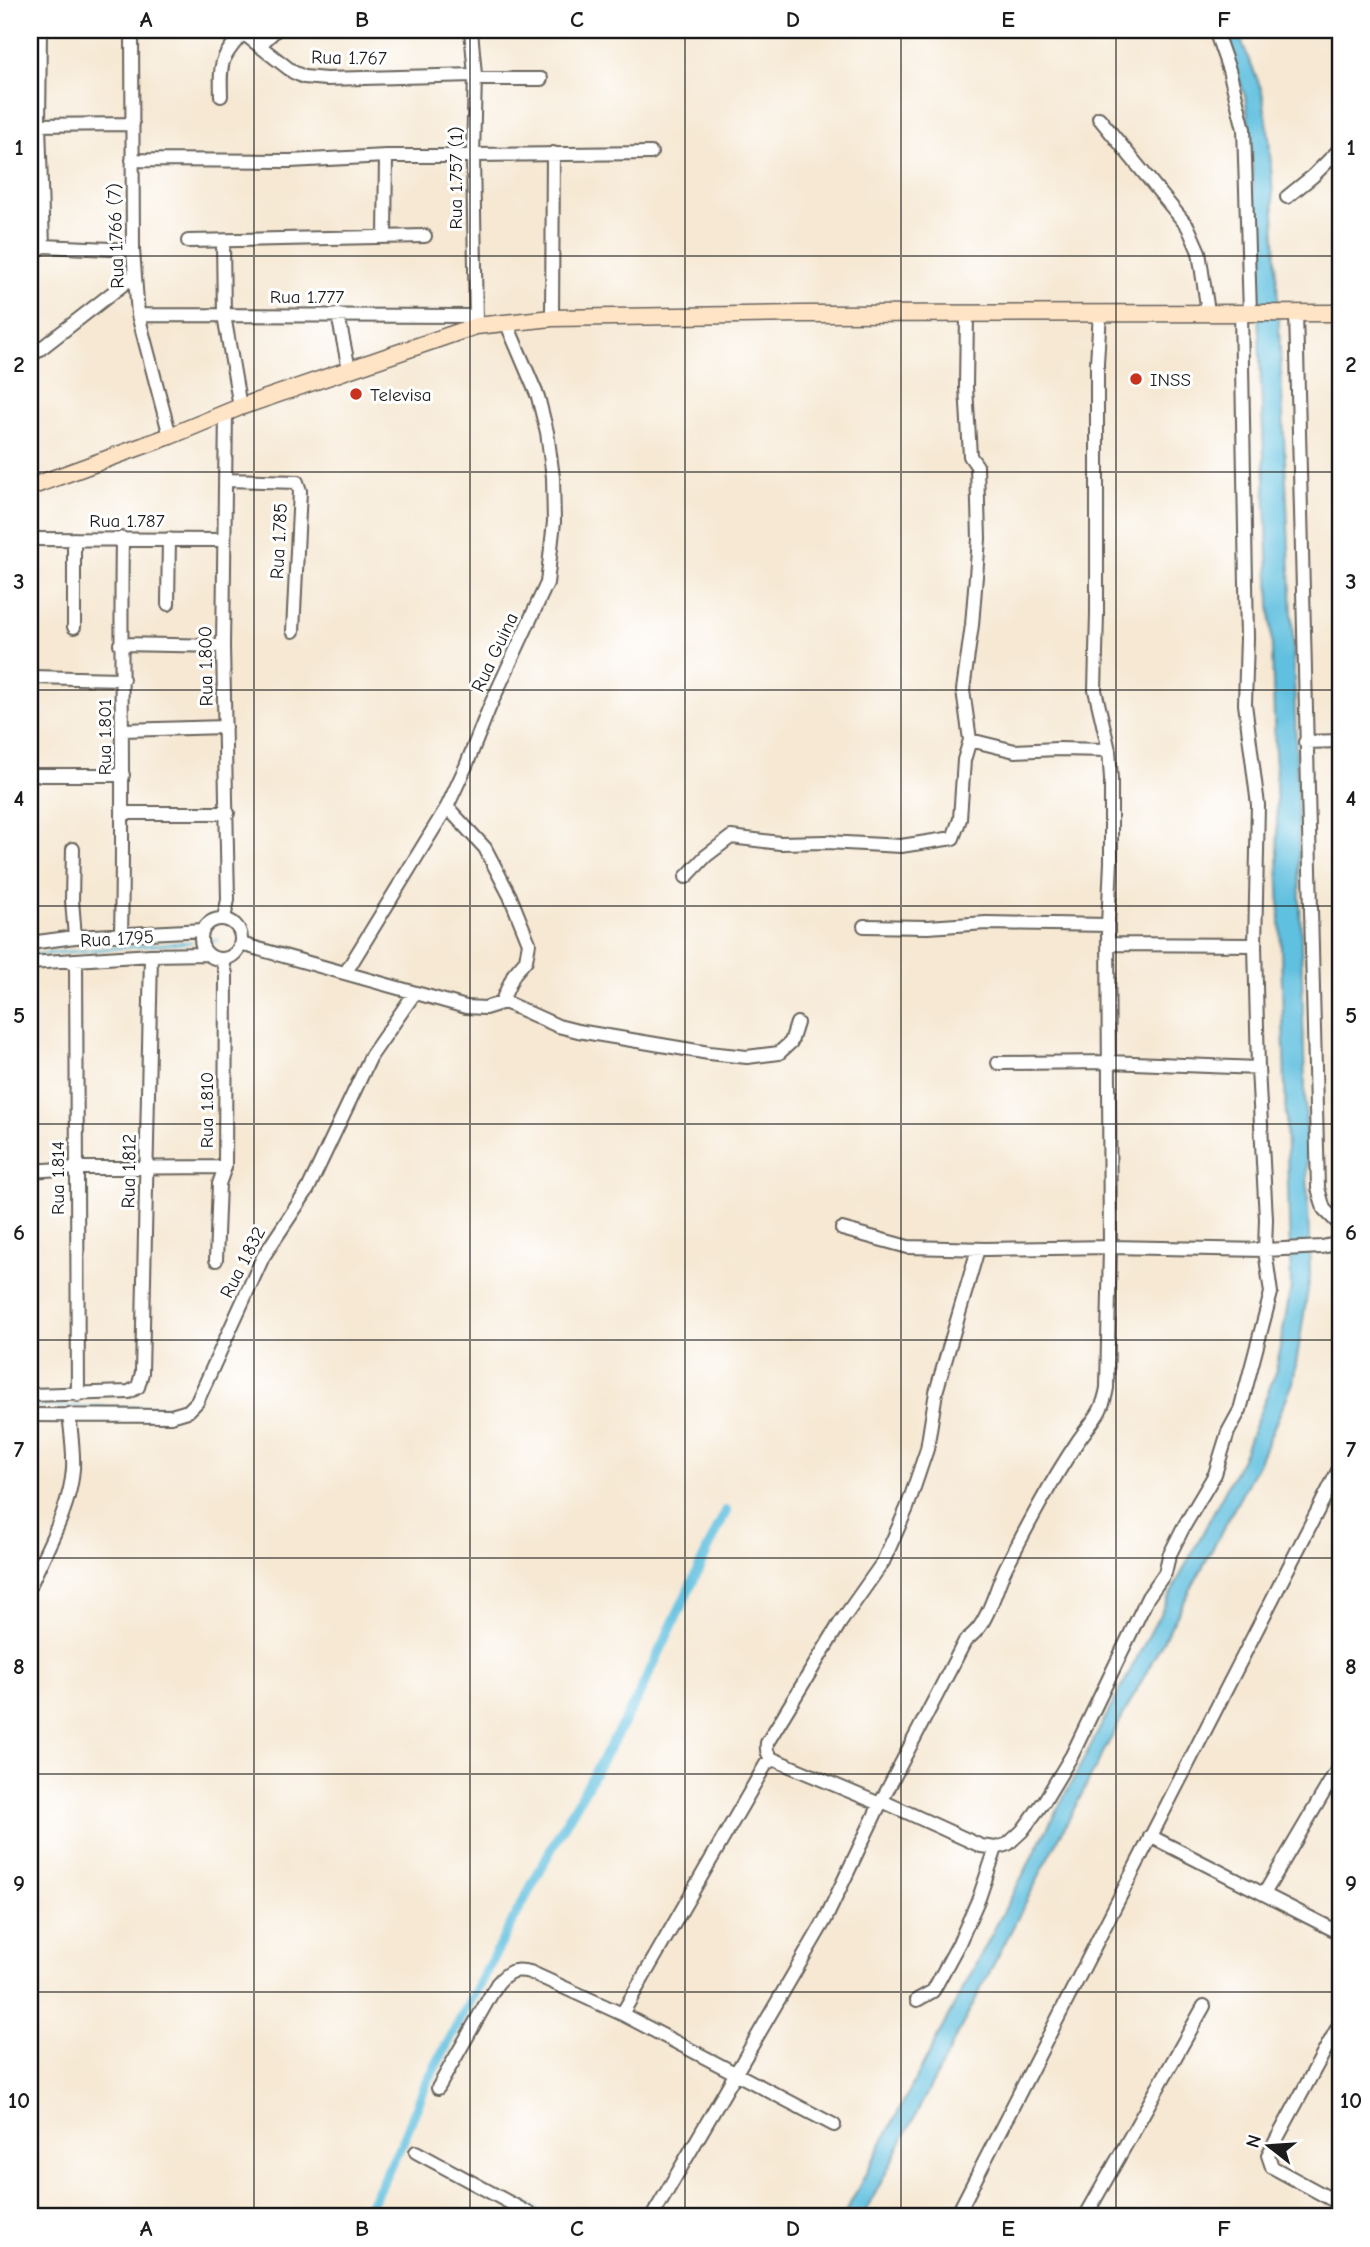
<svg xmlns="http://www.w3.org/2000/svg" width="1370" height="2247" font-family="'Comic Neue',sans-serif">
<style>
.water{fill:#61c0df;stroke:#3e6e7e;stroke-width:2}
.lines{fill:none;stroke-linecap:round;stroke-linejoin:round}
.stream{stroke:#61c0df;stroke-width:2.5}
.canal{stroke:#61c0df;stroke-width:10}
.street-casing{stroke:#68635c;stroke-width:16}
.secondary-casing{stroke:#68635c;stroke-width:19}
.street{stroke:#fff;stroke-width:12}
.secondary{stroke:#ffe4c6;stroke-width:16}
.grid{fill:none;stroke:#1c1c1c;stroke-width:2;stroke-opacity:0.55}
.poi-dot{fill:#c8321e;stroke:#fff;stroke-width:2.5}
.labels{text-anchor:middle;stroke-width:6;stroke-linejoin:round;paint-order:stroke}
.street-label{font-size:19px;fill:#1c1c1c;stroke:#fff}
.poi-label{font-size:19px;fill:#1c1c1c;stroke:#fff;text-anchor:start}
.neatline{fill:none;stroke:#1c1c1c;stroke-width:2.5}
.grid-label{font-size:23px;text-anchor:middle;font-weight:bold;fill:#1c1c1c}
</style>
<rect width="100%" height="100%" fill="#fff"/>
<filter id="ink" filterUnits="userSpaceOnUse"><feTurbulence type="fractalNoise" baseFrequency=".0143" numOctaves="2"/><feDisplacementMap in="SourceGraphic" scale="14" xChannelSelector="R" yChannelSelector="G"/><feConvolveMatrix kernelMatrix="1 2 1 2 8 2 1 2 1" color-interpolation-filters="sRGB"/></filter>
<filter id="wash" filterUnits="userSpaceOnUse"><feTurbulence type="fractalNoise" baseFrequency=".00686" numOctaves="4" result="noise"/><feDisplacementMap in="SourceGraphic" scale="28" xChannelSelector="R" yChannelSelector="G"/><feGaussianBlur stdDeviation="1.57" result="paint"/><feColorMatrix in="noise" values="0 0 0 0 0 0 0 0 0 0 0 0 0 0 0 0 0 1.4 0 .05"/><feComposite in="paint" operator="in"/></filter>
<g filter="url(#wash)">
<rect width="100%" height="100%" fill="#f6e8d3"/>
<path class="water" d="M1221,30h16l25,61 7,45 5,78 19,423 17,640 -17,106 -35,81 -155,289 -240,464h-20l399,-759 33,-84 16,-87 -19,-636 -21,-511 -6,-44z"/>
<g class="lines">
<path class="stream" d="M208,941l10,-1
M30,955l161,-13
M30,1406l148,1 9,-3
M525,2203l26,14"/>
<path class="canal" d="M364,2217l38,-74 25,-61 130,-244 79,-137 90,-190"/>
</g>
</g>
<g filter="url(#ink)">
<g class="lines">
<g class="street-casing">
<path id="street" d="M40,30l-1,95 4,121 90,4
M132,30l1,220 5,65 32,121
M239,30l54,42 11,5 22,2 149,-4
M471,30l4,45 -2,82 3,165
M1215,30l14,40 15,59 6,183
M259,46l17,-16
M475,79h66
M221,96c-1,-34 -1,-37 22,-63
M1099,118l89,109 11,25 9,60
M30,125l103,-1
M132,160l158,1 96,-5 265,-3
M1287,197l26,-21 27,-27
M385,236l1,-80
M188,241l237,-5
M223,241l1,74 16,92
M30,257l13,-11
M1296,312l22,876 6,21 16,16
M138,315l338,1
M338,315l11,54
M552,318l1,-165
M30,357l104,-81
M225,480l72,2 3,9 -7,140
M30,539l194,1
M168,604l1,-65
M74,627v-88
M120,644l103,2
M30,677l93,2
M123,730l102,-3
M970,740l45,11 42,-2 52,1
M1305,742l35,-1
M30,775h93
M447,807l38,41 25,48 19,47 -3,17 -12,14 -13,29
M124,813h104
M73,849l-1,51 3,37
M686,877l20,-21 25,-19 49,6 47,-1 74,4 52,-8 7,-19 4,-59 6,-20 -7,-50 9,-65 7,-86 -2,-73 -7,-10 -4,-69 1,-73
M224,918l4,-18 -5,-254 3,-234
M201 939a20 20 0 1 1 40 0a20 20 0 1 1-40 0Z
M864,926l64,1 58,-4 122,2
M121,935c3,-132 -1,-265 1,-397
M30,943l45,-6 128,-7
M241,944l225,63 19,1 16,-5h6l51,23 20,5 131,22 38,4 32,-4 12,-11 6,-19
M1108,944l147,1
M76,960l2,435
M30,963l121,-8 56,-1
M346,972l101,-165 19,-41 24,-60 57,-123 7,-61 -1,-45 -6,-45 -9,-35 -32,-75
M998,1063l111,-1 149,6
M30,1171l46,-3 149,-1
M842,1229l66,18 78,2 124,-2 155,3 57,-3 18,-4
M216,1260l3,-76 6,-17 1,-193 -4,-14
M30,1395l99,-3 9,-5 4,-14 9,-418
M30,1415l141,1 17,-5 9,-9 66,-145 45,-68 63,-133 43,-62
M30,1586c16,-37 40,-76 43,-117 1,-18 -2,-37 -4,-55
M773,1759c-6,-4 -7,-9 -6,-16l73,-120 43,-61 24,-54 20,-59 9,-57 42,-143
M882,1801l99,45 15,2 12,-4 14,-13 23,-31 27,-45 76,-158 17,-24 4,-17 14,-28 32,-54 13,-42 12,-22 31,-117 -6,-43 1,-31 -8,-151 -3,-123 3,-140 -13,-101 2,-66 -6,-326
M1150,1836l190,97
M1264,1894l76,-129
M917,2000l16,-9 26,-48 20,-45 17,-50
M622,2014l144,-250 7,-5 107,45
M1340,2023l-72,132 4,12 68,37
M438,2088l59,-104c11,-13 17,-16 33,-12l92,42 212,111
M416,2152l120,65
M652,2217l173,-297 55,-116 85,-163c5,-4 11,-9 15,-15 12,-17 17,-41 26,-59 22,-42 44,-84 70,-123 15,-23 26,-28 31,-56l3,-141 -2,-322 3,-63v-83l-2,-29 -14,-60 2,-76v-251l3,-51
M956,2217l384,-750
M1085,2217l119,-211"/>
</g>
<g class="secondary-casing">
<path id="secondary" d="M30,487l140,-51 70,-29 236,-81 76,-8 250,-4 538,-1"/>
</g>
<use href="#street" class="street"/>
<use href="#secondary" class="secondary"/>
</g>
</g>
<path class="grid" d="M254,30v2187M470,30v2187M685,30v2187M901,30v2187M1116,30v2187M30,256h1310M30,472h1310M30,690h1310M30,906h1310M30,1124h1310M30,1340h1310M30,1558h1310M30,1774h1310M30,1992h1310"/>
<g class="poi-dot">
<circle cx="1136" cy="379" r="7"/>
<circle cx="356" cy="394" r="7"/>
</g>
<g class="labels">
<g class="street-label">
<text transform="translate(349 57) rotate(1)" y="7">Rua 1.767</text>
<text transform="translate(455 178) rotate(-90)" y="7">Rua 1.757 (1)</text>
<text transform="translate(115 236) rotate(-92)" y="7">Rua 1.766 (7)</text>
<text x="307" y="303">Rua 1.777</text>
<text x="127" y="527">Rua 1.787</text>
<text transform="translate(278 541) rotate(-87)" y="7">Rua 1.785</text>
<text transform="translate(494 652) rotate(-65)" y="7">Rua Guina</text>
<text transform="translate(205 666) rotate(-91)" y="7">Rua 1.800</text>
<text transform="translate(104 737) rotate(-90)" y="7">Rua 1.801</text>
<text transform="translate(117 938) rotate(-3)" y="7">Rua 1795</text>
<text transform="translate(206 1110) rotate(-90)" y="7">Rua 1.810</text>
<text transform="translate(128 1171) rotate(-89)" y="7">Rua 1.812</text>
<text transform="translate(57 1178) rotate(-90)" y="7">Rua 1.814</text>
<text transform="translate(242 1262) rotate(-63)" y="7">Rua 1.832</text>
</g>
<g class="poi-label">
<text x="1150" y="386">INSS</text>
<text x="370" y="401">Televisa</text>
</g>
</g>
<rect width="1370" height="2247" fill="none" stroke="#fff" stroke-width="77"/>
<g transform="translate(1269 2146) rotate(287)" stroke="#ffffff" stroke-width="5" paint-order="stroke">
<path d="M0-5L12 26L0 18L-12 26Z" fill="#1c1c1c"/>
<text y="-10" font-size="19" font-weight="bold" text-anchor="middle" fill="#1c1c1c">N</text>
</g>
<rect x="38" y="38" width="1294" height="2170" class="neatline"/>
<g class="grid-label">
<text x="146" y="27">A</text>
<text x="362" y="27">B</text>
<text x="577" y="27">C</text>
<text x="793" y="27">D</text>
<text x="1008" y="27">E</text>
<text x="1224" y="27">F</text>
<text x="19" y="155">1</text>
<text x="1351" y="155">1</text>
<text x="19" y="372">2</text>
<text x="1351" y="372">2</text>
<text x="19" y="589">3</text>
<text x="1351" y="589">3</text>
<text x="19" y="806">4</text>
<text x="1351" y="806">4</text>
<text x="19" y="1023">5</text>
<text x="1351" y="1023">5</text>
<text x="19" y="1240">6</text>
<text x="1351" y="1240">6</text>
<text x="19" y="1457">7</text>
<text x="1351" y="1457">7</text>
<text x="19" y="1674">8</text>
<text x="1351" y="1674">8</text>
<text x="19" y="1891">9</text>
<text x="1351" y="1891">9</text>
<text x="19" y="2108">10</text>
<text x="1351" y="2108">10</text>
<text x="146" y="2236">A</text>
<text x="362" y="2236">B</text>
<text x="577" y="2236">C</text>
<text x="793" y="2236">D</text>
<text x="1008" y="2236">E</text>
<text x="1224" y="2236">F</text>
</g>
</svg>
